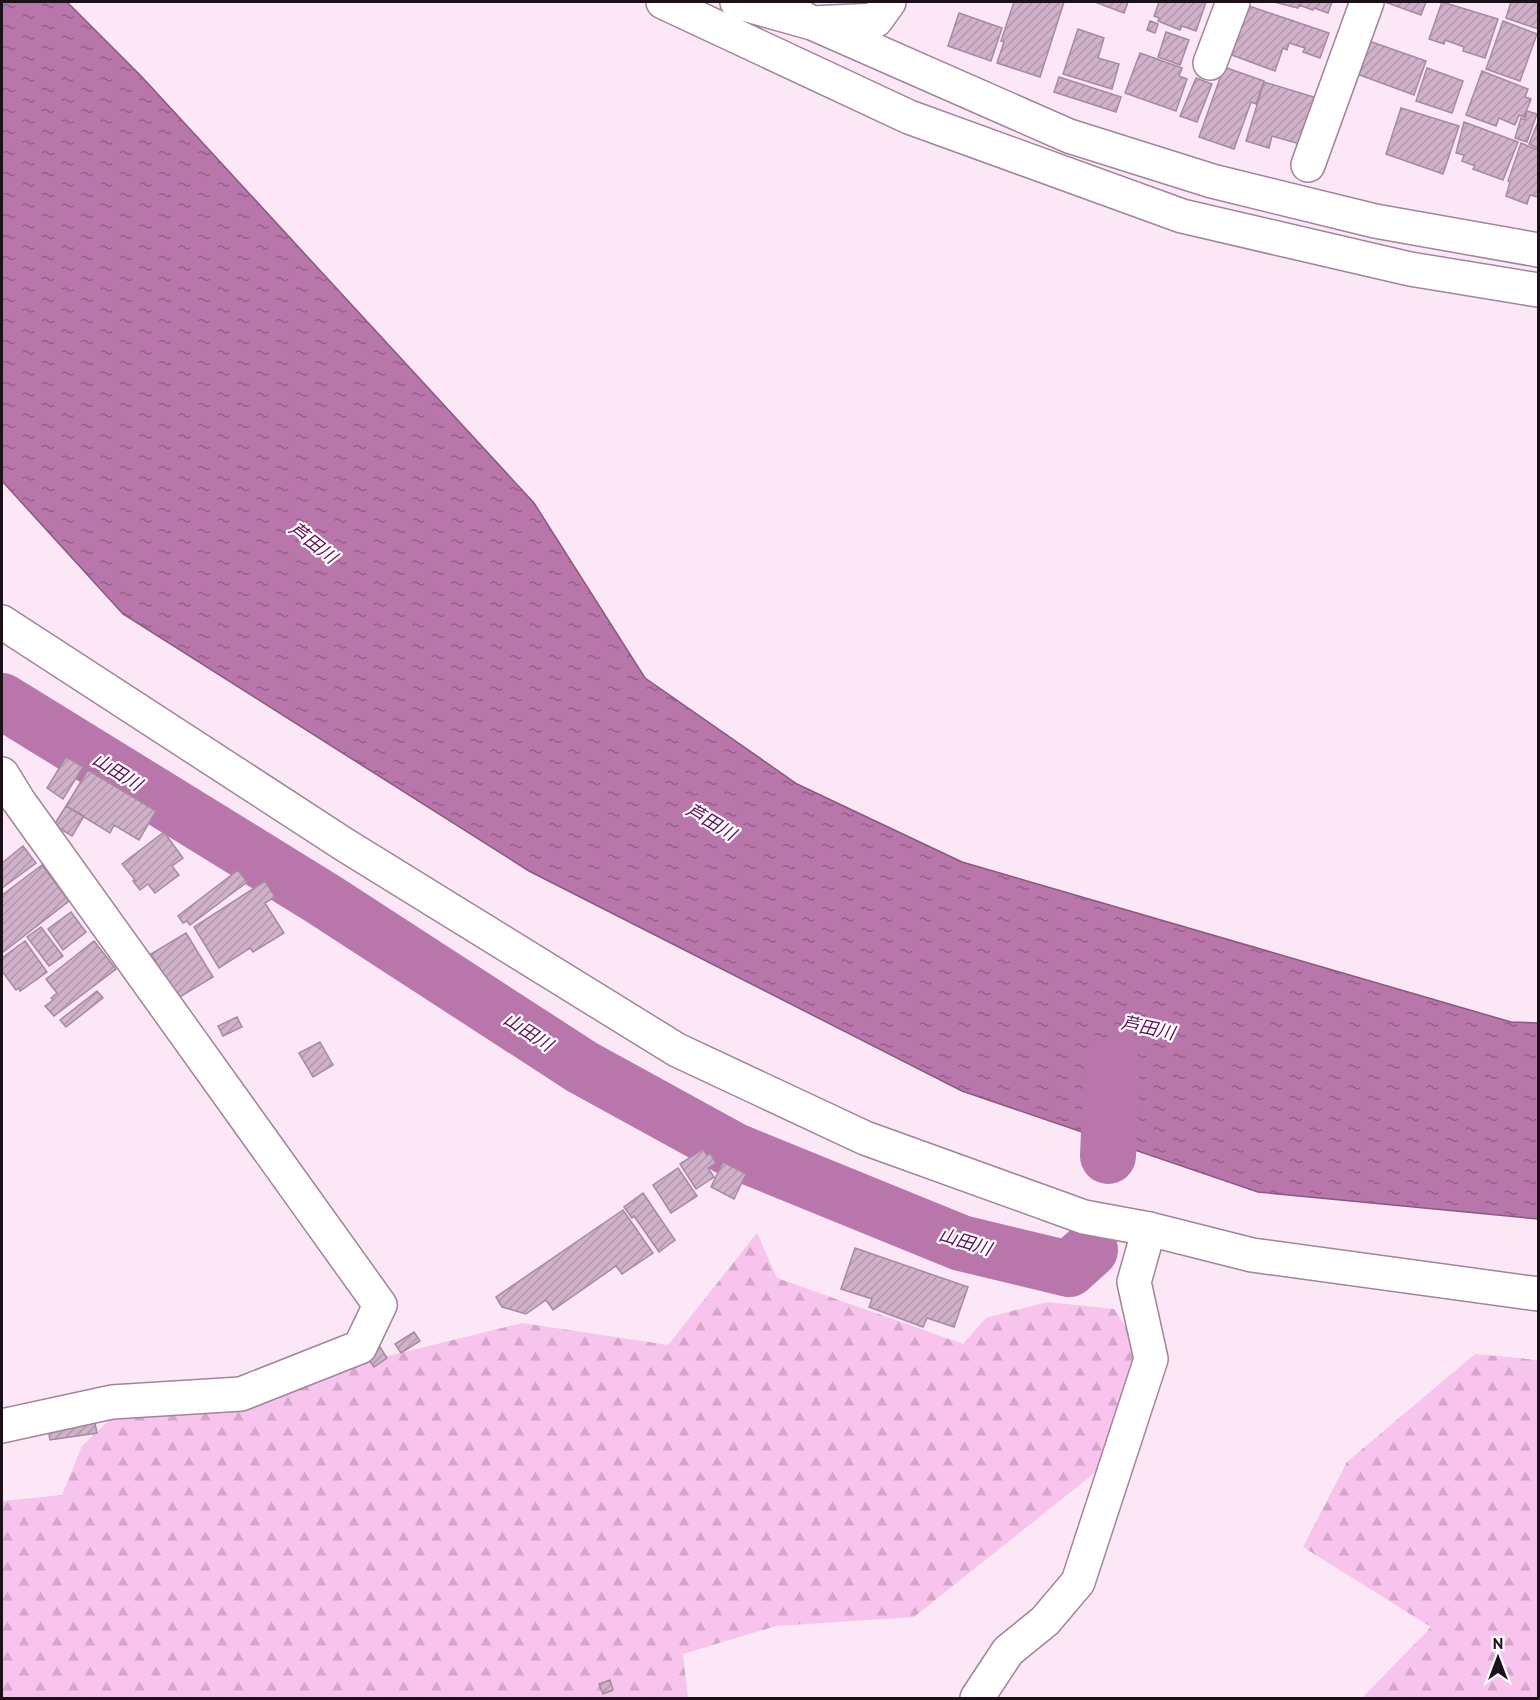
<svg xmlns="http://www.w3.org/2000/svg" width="1540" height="1700" font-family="'PT Sans','Noto Sans JP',sans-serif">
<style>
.forest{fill:url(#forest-firs)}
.water{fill:url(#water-ripples);stroke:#8a587f;stroke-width:1.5}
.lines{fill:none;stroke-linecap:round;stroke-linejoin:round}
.river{stroke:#b976ab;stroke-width:56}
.building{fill:url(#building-hatch);stroke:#a78aa0;stroke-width:1.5}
.street-casing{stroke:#a2849b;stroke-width:36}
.secondary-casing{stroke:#a2849b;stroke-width:36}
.street{stroke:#fff;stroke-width:33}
.secondary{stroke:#fff;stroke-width:33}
.labels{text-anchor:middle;stroke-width:4.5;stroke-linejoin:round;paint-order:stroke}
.water-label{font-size:18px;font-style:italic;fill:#600c55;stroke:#fff}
</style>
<defs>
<pattern id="forest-firs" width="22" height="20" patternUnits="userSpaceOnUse" patternTransform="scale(1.5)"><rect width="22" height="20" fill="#f8c3ec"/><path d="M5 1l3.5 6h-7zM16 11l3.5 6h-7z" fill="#d4a6ca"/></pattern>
<pattern id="water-ripples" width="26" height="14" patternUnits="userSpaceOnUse" patternTransform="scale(1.5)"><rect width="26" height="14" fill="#b976ab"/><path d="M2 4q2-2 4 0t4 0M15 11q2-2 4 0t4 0" fill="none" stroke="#965f8a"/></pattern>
<pattern id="building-hatch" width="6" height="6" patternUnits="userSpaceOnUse" patternTransform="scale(1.5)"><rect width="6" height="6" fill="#d0b1c9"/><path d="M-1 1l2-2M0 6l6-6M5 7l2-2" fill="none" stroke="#b297ac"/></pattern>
</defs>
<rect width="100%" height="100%" fill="#fbe7f6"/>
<path class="forest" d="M757,1233l20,45 186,66 23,-26 61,-16 67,7 22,34 -9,50 -25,74 -188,150 -138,9 -93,28 5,44h-686v-197l60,-6 20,-49 38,-36 144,-11 108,-39 150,-37 146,22z
M1475,1354l63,6v338h-176l69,-71 -128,-80 44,-85z"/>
<path class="water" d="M2,2h65l75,75 392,426 111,175 152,106 165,78 549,160 27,1v196l-280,-27 -296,-101 -433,-220 -406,-257 -121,-133z"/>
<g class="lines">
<path class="river" d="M2,701l321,198 259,168 153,84 226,92 108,26 21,-19
M1108,1156l4,-91"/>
</g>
<path class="building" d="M1014,2h50l-24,75 -43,-14 7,-21 -3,-1z
M1095,2h33l-4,11z
M1159,2h47l-10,29 -14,-5 -2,4 -22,-9 1,-3 -5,-2z
M1274,2h58l-4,11 -14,-5 -1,2 -14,-5 -1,3z
M1385,2h41l-5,13z
M1442,2l56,17 -13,39 -22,-7 1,-4 -19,-7 -1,4 -15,-5z
M1511,2h27v27l-32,-11z
M1246,5l83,28 -9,25 -17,-6 2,-4 -16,-5 -2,7 -4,-2 -8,23 -46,-17z
M959,13l43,15 -11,33 -43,-15z
M1150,21l8,3 -3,9 -8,-3z
M1503,21l34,13 -17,47 -34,-12z
M1078,29l26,9 -6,20 21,6 -7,25 -49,-15z
M1166,32l23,8 -9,25 -22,-8z
M1369,41l57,20 -12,34 -57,-21z
M1140,53l42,15 -3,8 8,3 -11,32 -51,-18z
M1224,67l40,14 -8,23 -5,-2 -17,47 -35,-12z
M1427,68l36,13 -11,32 -36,-12z
M1482,71l46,18 -3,8 6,2 -7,18 -5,-2 -4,10 -16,-7 -3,8 -30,-11z
M1059,77l62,20 -5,15 -62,-20z
M1196,78l16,6 -15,38 -17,-6z
M1264,82l53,16 -17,46 -28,-8 -3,12 -23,-7z
M1401,108l58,18 -16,48 -57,-20z
M1527,111l10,3 -10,28 -12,-4 6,-20 4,2z
M1464,122l54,20 -15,38 -30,-11 2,-3 -13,-5 2,-6 -8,-2z
M1538,122v26l-9,-4z
M1521,143l17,7v47l-8,-2 -3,9 -21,-8 4,-14 -2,-1z
M66,757l17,10 -20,32 -16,-11z
M88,770l68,41 -17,29 -25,-15 -4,8 -44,-27z
M66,806l18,10 -12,20 -18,-11z
M164,832l19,26 -11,8 7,9 -24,18 -7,-9 -8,6 -7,-9 2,-1 -13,-16z
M23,846l13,17 -34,25v-25z
M42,865l27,36 -67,52v-58z
M238,870l9,12 -57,43 -3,-4 -4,2 -5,-7z
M265,881l10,16 -10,6 19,30 -31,19 -3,-4 -31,20 -25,-41z
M71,912l15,20 -23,18 -15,-21z
M41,927l22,29 -14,10 -22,-29z
M186,933l27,44 -35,21 -27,-44z
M25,941l22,31 -27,19 -1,-3 -3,2 -14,-19v-13z
M94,941l22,28 -62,47 -9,-10 8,-6 -2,-2 6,-5 -11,-14z
M97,991l6,7 -37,29 -6,-7z
M237,1017l5,10 -19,9 -5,-10z
M320,1042l13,23 -20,12 -14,-24z
M703,1149l4,6 3,-2 6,10 -8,5 6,9 -18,12 -16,-25z
M723,1162l23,12 -12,25 -23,-12z
M678,1168l19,28 -26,17 -18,-28z
M643,1193l32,47 -16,12 -25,-36 -2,2 -8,-11z
M623,1210l30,43 -31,21 -6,-8 -63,44 -7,-10 -20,14 -24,-7 -6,-10z
M855,1248l113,39 -14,40 -27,-9 -4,9 -54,-20 3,-8 -31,-10z
M414,1332l6,9 -19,12 -6,-9z
M378,1344l9,14 -13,9 -10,-14z
M94,1418l3,15 -47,7 -2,-13z
M610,1680l3,10 -10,4 -4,-10z"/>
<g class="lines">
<g class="street-casing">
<path id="street" d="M663,2l246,115 273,99 228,53 128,21
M737,2l75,21 64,-3 13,-18
M775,2l37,21 257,113 143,45 163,40 163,29
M1210,63l23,-61
M1308,165l59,-163
M2,774l16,26 362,505 -20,42 -119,47 -129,8 -110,24
M977,1698l31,-47 37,-30 33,-39 73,-223 -17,-77 15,-53"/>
</g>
<g class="secondary-casing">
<path id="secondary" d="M2,622l343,223 332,205 188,88 219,79 65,12 103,26 286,39"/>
</g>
<use href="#street" class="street"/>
<use href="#secondary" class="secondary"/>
</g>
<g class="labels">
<g class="water-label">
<text transform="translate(313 543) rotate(38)" y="6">芦田川</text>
<text transform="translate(117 772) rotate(32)" y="6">山田川</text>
<text transform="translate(711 822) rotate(31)" y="6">芦田川</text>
<text transform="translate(1148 1028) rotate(12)" y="6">芦田川</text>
<text transform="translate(528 1032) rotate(33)" y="6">山田川</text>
<text transform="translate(965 1242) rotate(17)" y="6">山田川</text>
</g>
</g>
<rect width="1540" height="1700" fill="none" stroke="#1c1119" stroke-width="6"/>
<g transform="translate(1498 1658)" stroke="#ffffff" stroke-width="4.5" paint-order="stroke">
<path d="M0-4.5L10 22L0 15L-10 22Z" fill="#1c1119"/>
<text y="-9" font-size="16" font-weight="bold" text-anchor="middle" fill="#1c1119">N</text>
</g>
</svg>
